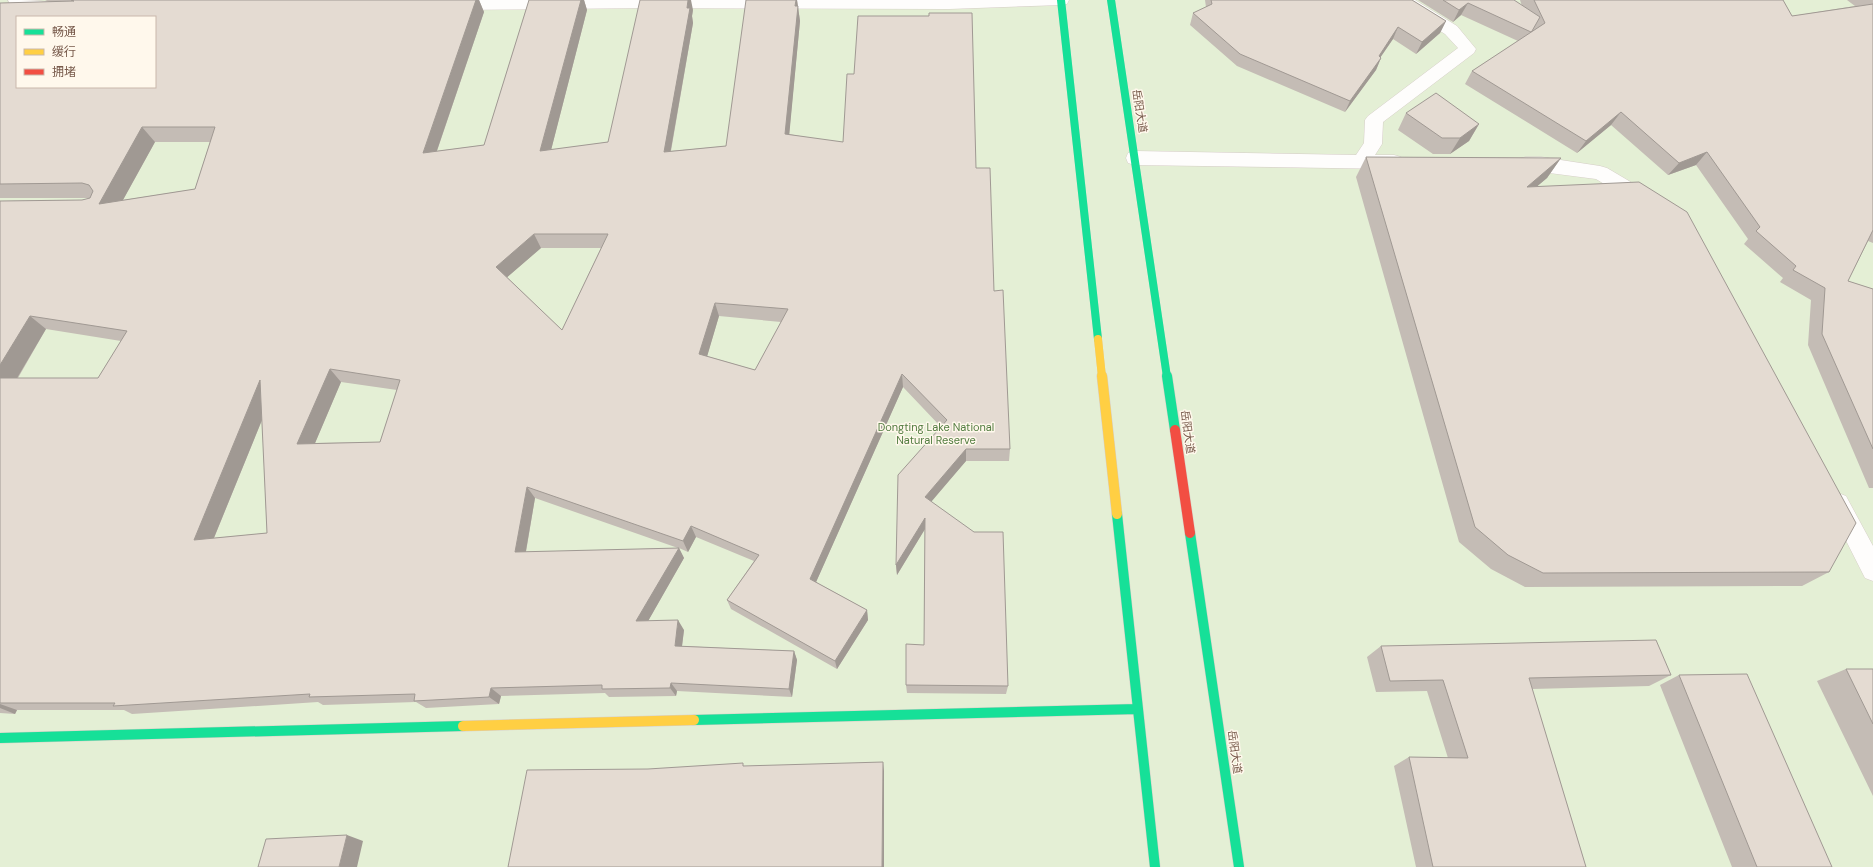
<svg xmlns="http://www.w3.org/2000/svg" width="1873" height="867" font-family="'DM Sans','Noto Sans SC',sans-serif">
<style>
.green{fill:#e4efd5;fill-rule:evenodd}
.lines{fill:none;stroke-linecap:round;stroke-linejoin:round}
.street-casing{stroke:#d6cec8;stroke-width:1}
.fast-far1-casing{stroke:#d7cec7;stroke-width:8}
.fast-casing{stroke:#d7cec7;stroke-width:11}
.slow-far1-casing{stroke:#d7cec7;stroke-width:8}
.slow-casing{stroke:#d7cec7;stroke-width:11}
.jam-casing{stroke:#d7cec7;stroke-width:11}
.street{fill:#fefdfc;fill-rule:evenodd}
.fast-far1{stroke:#16e098;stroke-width:8}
.fast{stroke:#16e098;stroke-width:10}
.slow-far1{stroke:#ffcf43;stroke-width:8}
.slow{stroke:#ffcf43;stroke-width:10}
.jam{stroke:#f24e42;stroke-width:10}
.wall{fill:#c4bcb5;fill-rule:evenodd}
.shaded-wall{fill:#a09993}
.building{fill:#e4dbd2;stroke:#a09993;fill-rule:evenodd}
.labels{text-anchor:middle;stroke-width:3;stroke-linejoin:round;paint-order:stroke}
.street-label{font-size:11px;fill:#77594a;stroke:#fff8ec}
.park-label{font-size:11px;fill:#537d41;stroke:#fff8ec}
</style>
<rect width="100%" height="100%" fill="#f7f3eb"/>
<path class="green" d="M0,0h1873v867h-1873zM17,17h138v70h-138z"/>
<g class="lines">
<g class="street-casing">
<path id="street" d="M8,0c17,0 35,0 52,4l2,4 -2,4 -16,1 -34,-9z
M451,0h618l-2,4 -6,1 -112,4 -303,-1 -194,2 -6,-1 -2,-4 2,-4z
M1395,0h20l42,26 19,23 -2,4 -91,69 -1,22 -7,11h19l7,2 2,5 -2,5 -7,2 -259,-4 -7,-2 -2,-5 2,-5 7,-2 221,4 8,-12 1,-23 3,-4 90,-68 -13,-14 -48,-30z
M1526,157h15l59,9 7,2 44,26 2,5 -2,5 -7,2 -7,-2 -41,-25 -77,-10 -2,-5 2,-5z
M1838,493l8,3 27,50v35l-8,-3 -38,-75 3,-7z"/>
</g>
<g class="fast-far1-casing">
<path id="fast-far1" d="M1061,0l37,339
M1111,0l56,377"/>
</g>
<g class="fast-casing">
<path id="fast" d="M1167,376l8,54
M1117,514l38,353
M1190,533l49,334
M694,720l444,-11
M0,738l463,-12"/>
</g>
<g class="slow-far1-casing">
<path id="slow-far1" d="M1098,339l4,38"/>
</g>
<g class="slow-casing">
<path id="slow" d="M1102,376l15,138
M463,726l231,-6"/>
</g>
<g class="jam-casing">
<path id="jam" d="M1175,430l15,103"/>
</g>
<use href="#street" class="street"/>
<use href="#fast-far1" class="fast-far1"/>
<use href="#fast" class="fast"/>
<use href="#slow-far1" class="slow-far1"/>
<use href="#slow" class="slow"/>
<use href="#jam" class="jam"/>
</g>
<path class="wall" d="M45,0h434l5,12 -47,139 47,-6 45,-145h55l3,10 -36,140 57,-8 85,-132 -1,6 1,7 -22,128 55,-5 71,-146 3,21 -11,113 187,34 18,123 16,158 -1,12h-43l-35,40 77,185 -2,8 -99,-1 -1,-8 18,-40 1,-116 -28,46 -1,-10 45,-138 -38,-40 -87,195 51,28 1,10 -31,49 -106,-60 -4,-9 27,-39 -58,-24 -8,15 -9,-4 5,10 -36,63 36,9 -2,16 112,5 3,9 -5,37 -115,-6 -1,5 -67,1 -4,-4 -104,3 -2,8 -73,4 -10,-6 -93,3 -5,-3 -186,12 -8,-4h-107l-2,4 -15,-1v-512l82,-1 8,-2h-90v-195l61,-1h-12zM155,142h55l-15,47 -72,11zM541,248h60l-39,82 -55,-53zM719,316l62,6 -26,48 -48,-14zM46,329l75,12 -23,37h-80zM341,382l56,8 -17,52 -65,1zM262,420l5,113 -53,5zM535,498l143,50 -152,4z
M1205,0h207l34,21 -6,12 -24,21 -23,-15 -13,19h1l-5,12 -31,42 -108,-46 -47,-41 3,-12 13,-6z
M1418,0h96l8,6 -2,-6h263l9,16 63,-10 -8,-6h26v243l-5,-2 -20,40 25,8v199h-4l-61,-143 3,-45 -31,-18 3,-4 -39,-34 4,-5 -52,-74 -28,10 -57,-50 -34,28 -112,-69 7,-13 46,-30 -57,-26 -8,7z
M1406,113l73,11 -10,17 -19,13h-17l-35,-24z
M1366,157l195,1 -14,20 -10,8 292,386 -27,14 -277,1 -34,-18 -32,-27 -103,-365z
M1381,646l290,29 -22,11 -117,3 54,178h-170l-22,-101 15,-9 39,1 -21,-67 -51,1 -9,-35z
M1846,669h27v127l-56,-115z
M1679,675l153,192h-100l-72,-182z"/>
<path class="shaded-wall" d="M476,0h3l5,12 -53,156 -8,-15z
M581,0h3l3,10 -40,156 -7,-15z
M688,0h3l2,10 -1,6 1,7 -25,143 -4,-14z
M796,0h1l3,21 -12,127 -3,-14z
M1468,3l-7,12 -8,7 6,-12z
M1446,21l-6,12 -24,21 6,-12z
M1398,27l-5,12 -20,29 6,-12z
M1381,58l-5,12 -31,42 5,-11z
M1621,112l-10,13 -34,28 9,-12z
M1479,124l-10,17 -19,13 10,-16z
M142,127l13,15 -42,76 -14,-14z
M1707,152l-11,13 -28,10 11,-12z
M1561,158l-14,20 -34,29 14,-20z
M534,234l7,14 -37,32 -8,-13z
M715,303l4,13 -15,51 -5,-13z
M30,316l16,13 -36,61 -10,-7v-18z
M330,369l11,13 -31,73 -13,-11z
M902,374l1,13 -90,202 -3,-10z
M260,380l13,13 -64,157 -15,-10z
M966,449v12l-40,47 -1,-11z
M527,487l8,11 -11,64 -9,-10z
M925,518v11l-28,46 -1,-10z
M691,526l5,11 -8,15 -5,-11z
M679,548l5,10 -41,72 -7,-9z
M867,610l1,10 -31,49 -2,-8z
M678,620l6,10 -3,24 -6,-8z
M794,651l3,9 -5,37 -3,-8z
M671,683l6,8 -1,5 -6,-8z
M491,688l10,8 -2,8 -10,-7z
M0,704l17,6 -2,4 -15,-6z
M883,762l1,9v96h-2z
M347,835l16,6 -6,26h-18z"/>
<path class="building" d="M71,0h405l-53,153 61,-8 45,-145h52l-41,151 68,-9 32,-142h48l-1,8h3l-26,144 62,-6 20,-146h50l-1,6h3l-13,128 58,8 4,-68h7l4,-58h71v-3h43l4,155h14l4,123 9,-1 7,159h-44l-41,48 49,35h29l5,154 -102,-1v-41l18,1 1,-127 -29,47 2,-90 49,-55 -45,-46 -92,205 57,31 -32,51 -108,-61 32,-45 -68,-29 -8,15 -156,-54 -12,65 164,-4 -43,73 42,-1 -3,26 119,5 -5,38 -118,-6 -1,5 -68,1v-4l-111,3 -2,9 -75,4 1,-7 -106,3 1,-3 -197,12 2,-3h-115v-325h98l29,-47 -97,-15 -30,49v-164l82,-1 8,-2 3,-7 -4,-6 -7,-2 -82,1v-181l74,-2zM17,17h138v70h-138zM142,127h73l-20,62 -96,15zM534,234h74l-46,96 -66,-63zM715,303l73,6 -33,61 -56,-16zM330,369l70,11 -20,62 -83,2zM260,380l7,153 -73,7z
M1211,0h201l34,21 -24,21 -24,-15 -19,29 2,2 -31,43 -110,-47 -47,-41 19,-9z
M1443,0h71l26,17 -8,14 -1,1 -63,-29 -9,7z
M1534,0h249l9,16 81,-12v226l-25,51 25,8v160l-51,-115 3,-46 -32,-18 3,-4 -40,-35 4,-4 -53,-75 -28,11 -58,-51 -35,29 -114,-70 73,-48z
M1436,93l43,31 -19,14h-18l-36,-25z
M1366,157l195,1 -34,29 112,-5 48,30 169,311 -27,49 -286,1 -35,-18 -33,-28z
M1656,640l15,35 -142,3 57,189h-153l-24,-110 59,1 -25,-78 -53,1 -9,-35z
M1846,669h27v55z
M1747,674l85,193h-75l-78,-192z
M883,762l-1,105h-374l19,-97 121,-1 95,-6v3z
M347,835l-8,32h-81l8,-28z"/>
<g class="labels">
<g class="street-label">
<text transform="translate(1140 111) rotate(81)" y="4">岳阳大道</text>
<text transform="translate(1188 432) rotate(82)" y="4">岳阳大道</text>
<text transform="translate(1235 752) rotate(82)" y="4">岳阳大道</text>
</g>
<g class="park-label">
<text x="936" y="431">Dongting Lake National<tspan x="936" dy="13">Natural Reserve</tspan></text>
</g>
</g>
<rect x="16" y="16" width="140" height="72" fill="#fff8ec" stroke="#c9b8ab"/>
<rect x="24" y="29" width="20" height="6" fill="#16e098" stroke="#c9b8ab"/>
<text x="52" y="36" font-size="12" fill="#77594a">畅通</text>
<rect x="24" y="49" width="20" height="6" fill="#ffcf43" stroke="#c9b8ab"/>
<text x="52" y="56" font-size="12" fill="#77594a">缓行</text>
<rect x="24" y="69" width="20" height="6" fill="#f24e42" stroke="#c9b8ab"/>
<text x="52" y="76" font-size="12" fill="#77594a">拥堵</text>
</svg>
